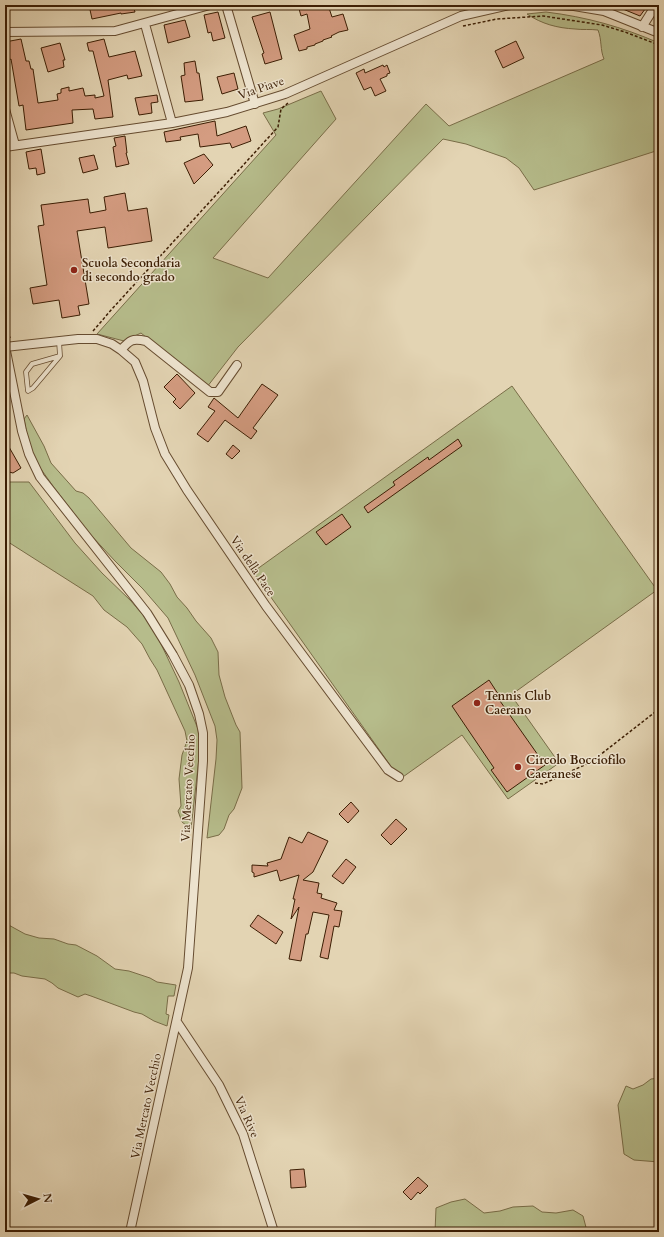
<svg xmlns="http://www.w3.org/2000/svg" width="664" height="1237" font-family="Cardo,serif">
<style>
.green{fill:#b6bc8b;stroke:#796d48}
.building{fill:#d49c81;stroke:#3c1e04}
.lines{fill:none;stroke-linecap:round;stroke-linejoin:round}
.service-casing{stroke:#664c30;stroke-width:5.5}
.minor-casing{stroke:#664c30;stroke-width:10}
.path{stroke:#3c1e04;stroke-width:1.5;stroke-dasharray:3 2;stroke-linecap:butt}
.service{stroke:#ede3ce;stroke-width:4}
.minor{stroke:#ede3ce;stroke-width:8}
.poi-dot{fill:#8f2418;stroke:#ede3ce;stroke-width:1.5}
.labels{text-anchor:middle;stroke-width:3;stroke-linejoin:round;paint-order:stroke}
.street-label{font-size:12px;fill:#3c1e04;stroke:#ede3ce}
.poi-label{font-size:12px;font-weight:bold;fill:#3c1e04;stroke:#ede3ce;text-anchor:start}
</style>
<rect width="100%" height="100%" fill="#e3d4b3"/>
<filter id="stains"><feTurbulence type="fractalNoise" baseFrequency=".005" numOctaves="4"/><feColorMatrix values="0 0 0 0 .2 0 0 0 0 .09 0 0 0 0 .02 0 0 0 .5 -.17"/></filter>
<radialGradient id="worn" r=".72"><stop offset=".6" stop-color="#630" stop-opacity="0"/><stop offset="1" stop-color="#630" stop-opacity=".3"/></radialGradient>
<path class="green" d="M546,12c41,5 76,15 113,31v107l-125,40 -15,-22 -13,-10 -40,-14 -23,-5 -205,208 -31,40 -66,-54 -17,8 -27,-7 179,-199 -13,-22 15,-4 43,-18 15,28 -123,139 55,20 158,-174 23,22 155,-67c-4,-9 -2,-19 -6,-29 -8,-1 -15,0 -23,-1 -18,-1 -33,-5 -48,-15z
M512,386l145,204 -146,105 48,68 -51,36 -46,-64 -62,44 -147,-207z
M27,415l17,31 7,17 25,28 7,2 6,5 42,50 30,24 9,12 7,13 10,11 9,13 15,17 7,14 1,23 6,22 11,28 4,7 2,56 -8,21 -5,6 -5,14 -5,6 -12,3 9,-79 1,-19 -2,-14 -20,-51 -27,-57 -25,-29 -28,-28 -27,-29 -35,-46 -20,-28 -4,-12 -5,-27z
M5,482h24l46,61 27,30 29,28 22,26 26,55 19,47 1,12v17l-8,71 -9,-7 -4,-11 3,-5 -2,-27 3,-24 5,-14 -2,-10 -28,-61 -7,-11 -8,-15 -15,-17 -23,-17 -11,-14 -88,-56z
M5,923l20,11 14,4 15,1 14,5 8,1 21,11 18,13 14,2 21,7 7,4 19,3 -2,11h-6l-2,18 3,1 -2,11 -13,-5 -12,-7 -8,-2 -43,-16 -6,-2 -7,3 -20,-9 -6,-5 -7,-4 -23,-3 -8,-3h-9z
M659,1078v84l-25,-2 -10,-6 -6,-49 8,-19 7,3 10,-4 8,-6z
M465,1199l19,14 16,-2 13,-4 20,-1 9,6 14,1 17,-3 10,6 4,15 -152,1 1,-24 15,-6z"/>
<path class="building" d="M89,5h44l2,7 -14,2v-1l-29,6z
M298,5h30l4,12 11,-3 5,16 -9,2 -8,4 1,1 -9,3v1l-8,3v1l-8,2v2l-8,2 -5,-16 16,-6 -3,-15 -6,2z
M613,5h35l-8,11z
M218,12l7,26 -12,3 -2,-9 -3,1 -4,-18z
M270,12l12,47 -17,5 -3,-10 2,-1 -12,-36z
M185,20l5,17 -22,6 -4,-18z
M21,39l5,22h3l2,8h2l5,34 20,-3 -1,-6 4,-1v-4l8,-2v4l14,-3 2,8 10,-1v3l9,-2 -11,-45h-4l-2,-8 17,-4 5,18 26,-6 7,25 -14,3 -1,-4 -19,5 5,37 -18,2 -2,-10 -21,1 1,13 -47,7 -3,-25 -4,1 -8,-47 -2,1 -4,-18z
M516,41l8,17 -21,10 -8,-17z
M60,43l5,17h-2l1,7 -16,5 -7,-24z
M195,61l2,12h2l4,27 -18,2 -4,-26 4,-1 -1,-12z
M383,65l1,2 3,-2 3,8 -3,1v2l-7,3 6,12 -11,5 -4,-9 -7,3 -8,-17 8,-4 1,4z
M234,73l4,16 -16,5 -5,-17z
M157,95l1,7 -7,1 1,10 -13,2 -4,-17z
M215,121l2,15 29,-10 5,15 -19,7 -2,-5 -30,4 -2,-13 -18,3 1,3 -15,2 -2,-10z
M125,136l2,17h-1l3,11 -13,3 -3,-20 3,-1 -2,-8z
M41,149l4,24 -8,2 -1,-7 -7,1 -3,-17z
M204,154l9,11 -19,19 -10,-21z
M94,155l4,14 -15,4 -4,-15z
M125,193l3,18 19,-3 5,33 -44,7 -3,-21 -28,4 12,73 -11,2 2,9 -18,3 -3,-18 -26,4 -3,-16 17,-3 -9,-59 6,-1 -3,-20 47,-6 2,14 16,-3 -2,-13z
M177,374l18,19 -15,16 -7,-7 3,-3 -12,-12z
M262,384l16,11 -25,33 4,3 -6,8 -26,-19 -17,22 -11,-8 18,-23 -7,-4 6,-9 24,20z
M458,439l4,7 -94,67 -4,-6 31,-22 -2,-3 35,-25 1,3z
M5,440l16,28 -8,5 -8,-2z
M233,445l7,6 -8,8 -6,-5z
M342,514l9,13 -25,18 -10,-13z
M489,680l13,20 -2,1 45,64 -38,27 -16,-22 3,-2 -42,-62z
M351,802l8,9 -11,12 -9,-9z
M396,819l11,10 -16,16 -10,-10z
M308,832l20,9 -15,31 -10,8 16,3 -2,10 5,1 -1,4 16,5 -3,7 8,1 -3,16 -5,-1 -6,33 -8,-2 9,-42 -16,-3 -5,22h-2l-5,27 -12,-2 10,-52 -8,12 4,-20h-2l6,-24 -19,6 -3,-11 -23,7v-4l-2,-1v-7l16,1 -1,-3 14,-4 8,-22 13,6z
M346,859l10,8 -13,17 -11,-8z
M258,915l25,17 -7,12 -26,-18z
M304,1169l2,18 -15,1 -1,-18z
M418,1177l10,9 -8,8 -2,-2 -7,8 -8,-8z"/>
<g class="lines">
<g class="service-casing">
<path id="service" d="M59,341l1,15 -28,8 -6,8 2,19 5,-3 27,-32"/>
</g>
<g class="minor-casing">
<path id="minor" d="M226,5l29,99
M557,5l17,1 30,5 55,22
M145,24l27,99
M642,27l14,-22
M5,32l110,-1 95,-26
M5,109l10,36
M5,147l167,-24 55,-11 58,-18 176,-78 49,-11
M5,346l17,85 7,23 11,23 107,136 26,42 16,30 10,29 4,19v28l-15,207 -58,264
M5,347l73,-8h19l15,5 9,6 14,12 8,19 12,47 10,26 22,36 79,116 122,164 11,7
M121,350c9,-10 11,-12 25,-9l64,51h8l19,-27
M177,1022l42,63 24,49 31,98"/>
</g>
<path class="path" d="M463,26l34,-7 46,-3 59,9 23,7 34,13
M5,312l5,26
M93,331l19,-22 166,-182 3,-18 7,-6
M535,783l8,1 48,-22 68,-53"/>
<use href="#service" class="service"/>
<use href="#minor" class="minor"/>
</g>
<g class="poi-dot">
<circle cx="74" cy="270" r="4"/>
<circle cx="477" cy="703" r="4"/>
<circle cx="518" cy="767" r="4"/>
</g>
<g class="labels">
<g class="street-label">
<text transform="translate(261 88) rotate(-19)" y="4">Via Piave</text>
<text transform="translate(253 566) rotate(56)" y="4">Via della Pace</text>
<text transform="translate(188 788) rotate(-87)" y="4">Via Mercato Vecchio</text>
<text transform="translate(146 1106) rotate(-78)" y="4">Via Mercato Vecchio</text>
<text transform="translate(247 1117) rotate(66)" y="4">Via Rive</text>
</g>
<g class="poi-label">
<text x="82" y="267">Scuola Secondaria<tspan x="82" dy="14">di secondo grado</tspan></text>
<text x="485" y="700">Tennis Club<tspan x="485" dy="14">Caerano</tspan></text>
<text x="526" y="764">Circolo Bocciofilo<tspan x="526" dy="14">Caeranese</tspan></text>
</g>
</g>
<rect width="664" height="1237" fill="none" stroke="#e3d4b3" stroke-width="20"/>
<rect x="6" y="6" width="652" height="1225" fill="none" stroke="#3c1e04" stroke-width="2"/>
<rect x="10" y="10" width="644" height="1217" fill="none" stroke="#3c1e04"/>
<g transform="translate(38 1199) rotate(84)" stroke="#ede3ce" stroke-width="3" paint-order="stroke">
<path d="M0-3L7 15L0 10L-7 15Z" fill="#3c1e04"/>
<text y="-6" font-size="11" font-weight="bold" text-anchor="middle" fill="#3c1e04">N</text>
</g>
<rect width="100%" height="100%" filter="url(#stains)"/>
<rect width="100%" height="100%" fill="url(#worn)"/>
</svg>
